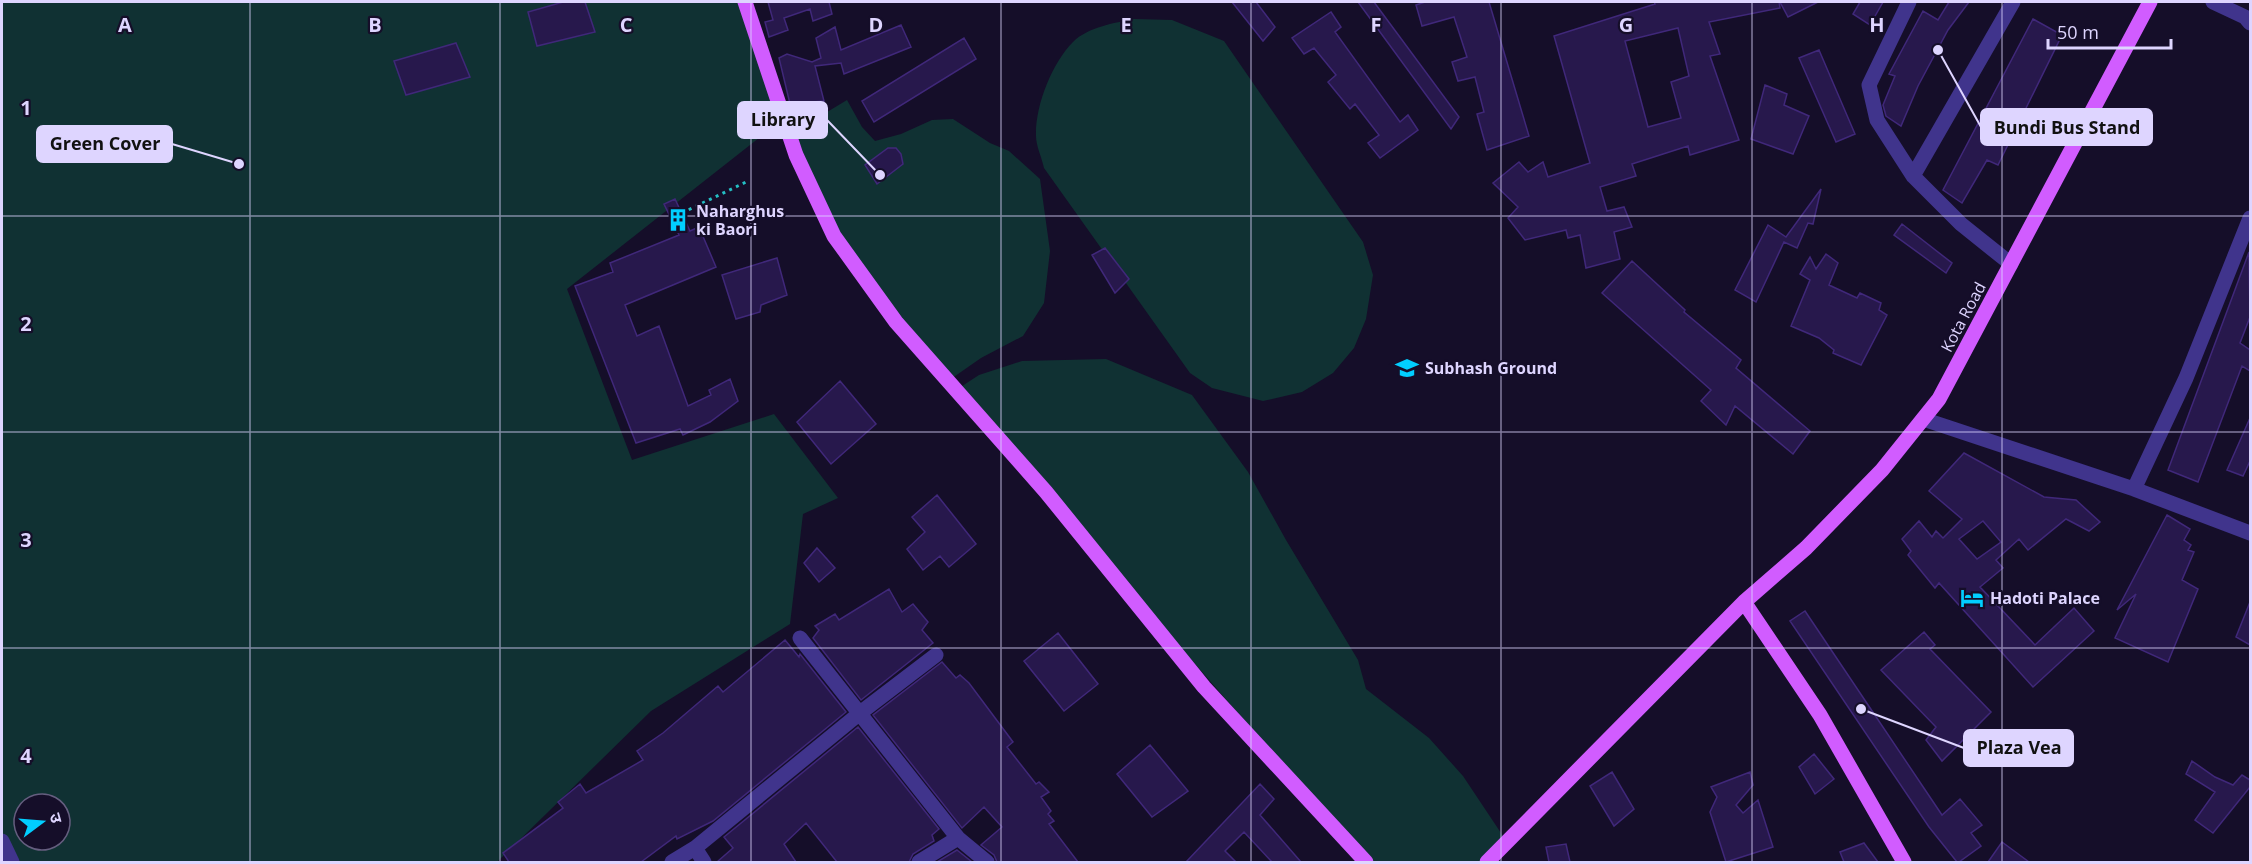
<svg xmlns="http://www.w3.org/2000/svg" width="2252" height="864" font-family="'Open Sans','Noto Sans Devanagari',sans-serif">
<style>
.green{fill:#103133;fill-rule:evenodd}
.building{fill:#27184c;stroke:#40287a;stroke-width:1.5;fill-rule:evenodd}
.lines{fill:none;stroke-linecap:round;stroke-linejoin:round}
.path{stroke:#24bfc4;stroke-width:3;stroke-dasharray:3 4.5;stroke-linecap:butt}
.minor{stroke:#40348c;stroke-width:15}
.major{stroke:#d15cff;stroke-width:15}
.grid{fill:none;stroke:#ded5ff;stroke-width:1.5;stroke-opacity:0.55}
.labels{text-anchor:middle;stroke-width:4.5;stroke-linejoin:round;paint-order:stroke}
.poi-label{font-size:16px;font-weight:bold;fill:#ded5ff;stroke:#150e29;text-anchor:start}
.street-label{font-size:16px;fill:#ded5ff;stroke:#150e29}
.grid-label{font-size:20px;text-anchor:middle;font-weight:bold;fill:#ded5ff;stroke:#150e29;stroke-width:4.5;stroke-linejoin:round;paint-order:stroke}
.leader{fill:none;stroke:#ded5ff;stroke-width:2}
.callout-dot{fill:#ded5ff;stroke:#150e29;stroke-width:2}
.callout{fill:#ded5ff;stroke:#ded5ff;stroke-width:2}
.callout-label{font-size:18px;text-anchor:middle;font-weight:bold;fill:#111}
</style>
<rect width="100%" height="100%" fill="#150e29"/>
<path class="green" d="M2,2h745l36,117 -216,170 65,171 142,-46 64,84 -35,16 -13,110 -139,87 -154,151h-482l-13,-30zM24,804h36v36h-36z
M1134,19l38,1 52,21 139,201 10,33 -7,44 -12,29 -21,25 -31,19 -39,9 -51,-13 -22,-15 -146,-205c-2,-10 -8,-22 -8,-32 -1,-30 16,-73 37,-94 15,-15 41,-19 61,-23z
M847,100l15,27 13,14 26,-7 31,-14 21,-1 37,24 19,8 31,28 10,72 -6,52 -21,33 -42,22 -33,23 -114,-145 -45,-101z
M1106,359l86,36 56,77 38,68 72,120 8,29 63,49 34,38 44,66 -20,20h-119l-412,-472 23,-15 43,-14z"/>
<path class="building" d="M563,2h22l10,30 -58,14 -9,-34z
M768,2h61l3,12 -19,7 -3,-12 -26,9 4,12 -19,7 -4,-15 8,-2z
M1232,2h24l19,25 -12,14z
M1358,2h16l85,115 -8,12z
M1425,2h64l40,134 -42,14 -10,-36 7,-2 -9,-35 -17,4 -6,-19 15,-5 -13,-40 -32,9 -6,-21z
M1654,2h125l1,6 -71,14 11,32 -10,2 29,84 -49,15 -2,-9 -56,18 4,12 -36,11 7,24 17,-4 8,20 -18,5 6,27 -34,9 -6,-33 -12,3 -2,-8 -41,10 -17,-22 10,-11 -25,-24 26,-21 9,10 15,-10 5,15 42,-14 -36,-127 101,-32zM1678,28l11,48 -18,6 10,36 -33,9 -23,-86z
M1780,2h38l-30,15z
M1860,2h23l-13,23 -17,-11z
M1949,2h20l-21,28 -30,56 -17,40 -15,-10 -3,-11 12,-29 -6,-2 34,-63 15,9z
M1331,12l10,15 -6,5 65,90 8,-7 10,15 -38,28 -12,-15 11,-8 -24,-31 -5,5 -22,-27 8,-7 -22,-27 -10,6 -12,-16z
M2033,19l29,16 -64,130 -11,-5 -25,43 -19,-13z
M901,25l10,22 -67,27 -3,-11 -26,3 9,35 -34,3 -11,-46 8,-4 25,8 9,-4 -5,-20 19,-11 6,23z
M964,38l12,21 -102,63 -12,-21z
M456,43l14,34 -64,18 -12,-34z
M1819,50l36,84 -19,8 -37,-84z
M1765,85l22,9 -3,11 25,11 -16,38 -42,-15z
M888,148h8l5,6 2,10 -26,20 -12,-19z
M1821,189l-8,35 -5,-1 -11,25 -13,-6 -28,60 -21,-12 33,-65 18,12z
M675,199l15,32 9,-4 17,40 -91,38 12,31 22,-10 29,80 23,-11 -2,-5 21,-11 8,22 -28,21 -27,13 -3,-6 -44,14 -61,-157 38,-14 -3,-9 69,-28 -15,-31z
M1902,224l50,39 -6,10 -52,-38z
M1105,248l24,31 -14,14 -23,-38z
M2249,252l1,65 -10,26 10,7v21l-8,-5 -44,116 -30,-12z
M1826,254l12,9 -9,22 28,13 3,-5 21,10 -2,7 8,5 -26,50 -28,-12 1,-3 -15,-12 -28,-12 19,-46 -10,-6 10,-17 6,12z
M777,258l10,37 -26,10 -1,7 -24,7 -14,-44z
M1632,261l53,49 -1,2 57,48 -5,8 74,63 -17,23 -58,-48 -9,19 -25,-24 10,-11 -109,-97z
M840,381l36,43 -45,40 -34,-42z
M2250,418v43l-7,15 -16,-6z
M1964,453l80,44 32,3 24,22 -11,9 -23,-12 -38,31 -9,-11 -23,21 7,8 -23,19 55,58 39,-37 20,23 -61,56 -94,-104 -4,5 -27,-33 3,-4 -9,-12 17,-18 13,16 4,-6 7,7 19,-19 -33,-28zM1983,521l18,21 -24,17 -18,-20z
M937,495l39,49 -27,23 -9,-11 -17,14 -16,-21 18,-17 -13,-15z
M2167,515l23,14 -6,11 7,5 -3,5 6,2 -12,28 16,9 -30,73 -53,-24 21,-44 -19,16z
M817,548l18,20 -16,14 -15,-19z
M889,589l13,23 11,-8 15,18 -6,8 11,13 -72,57 -48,-62 6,-8 -4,-4 20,-12 4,6z
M2250,602v43l-14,-8z
M1805,611l137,204 18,-16 22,26 -11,8 10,13 -22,16h-2l-28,-35 -139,-206z
M1924,632l11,13 -5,4 61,63 -49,49 -16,-21 10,-13 -55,-57z
M1058,633l40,51 -34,27 -40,-50z
M785,640l14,17 1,-3 46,58 -133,109 -36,18 -1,-3 -35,26h-132l-6,-9 60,-45 -5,-6 22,-18 6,9 57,-33 -6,-9 26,-18 55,-47 5,6z
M942,662l14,16 4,-3 9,8 44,59 -6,5 29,37 3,-2 10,10 -8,5 10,14 -3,3 6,7 -5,3 29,38h-81l-3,-7 -13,-10 21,-18 -18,-20 -22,21 -89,-113z
M858,727l81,102 -7,6 2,6 -21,13 -4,8h-72l-31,-39 -22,21 12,18h-79l16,-14 -9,-11z
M1150,745l38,46 -36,26 -35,-43z
M1814,754l20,25 -19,15 -16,-27z
M2192,761l23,16 18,8 9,-10 8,5v7l-37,46 -18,-13 20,-28 -29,-18z
M1612,772l22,37 -20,17 -24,-40z
M1750,772l3,13 -17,20 7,8 15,-13 15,47 -47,15 -16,-50 7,-15 -6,-10z
M1260,784l14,15 -14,16 41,47h-29l-28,-30 -19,19 11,11h-50z
M2002,842l27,20h-41z
M1864,843l14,19h-34l-4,-10z
M1566,844l4,18h-21l-3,-15z
M957,850l15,12h-35z"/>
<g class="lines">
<path class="path" d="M682,213l66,-32"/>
<path class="minor" d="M1909,2l-40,83 8,35 36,56 48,48 50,40
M2213,2l32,15 5,6
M1913,176l100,-174
M1923,419l211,70 116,44
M2134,489l52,-111 64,-160
M800,638l158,200 29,24
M2,841l10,21
M695,848l9,14
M672,862l23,-14 165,-135 76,-58
M919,862l39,-24"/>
<path class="major" d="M745,2l51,153 38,81 62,86 150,170 158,195 162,175
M1744,602l76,113 84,147
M1487,862l257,-260 62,-54 76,-78 57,-71 211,-397"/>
</g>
<path class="grid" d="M250,2v860M500,2v860M751,2v860M1001,2v860M1251,2v860M1501,2v860M1752,2v860M2002,2v860M2,216h2248M2,432h2248M2,648h2248"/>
<defs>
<g id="building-bare" transform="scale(1.8)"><path d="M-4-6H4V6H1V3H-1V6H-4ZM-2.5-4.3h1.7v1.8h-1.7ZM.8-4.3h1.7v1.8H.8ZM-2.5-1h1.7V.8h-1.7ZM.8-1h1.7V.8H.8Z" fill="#01ceff" stroke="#150e29" stroke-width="2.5" paint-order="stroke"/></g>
<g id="university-bare" transform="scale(1.8)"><path d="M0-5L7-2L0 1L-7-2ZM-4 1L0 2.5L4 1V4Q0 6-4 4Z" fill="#01ceff" stroke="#150e29" stroke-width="2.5" paint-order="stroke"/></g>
<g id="hotel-bare" transform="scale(1.8)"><path d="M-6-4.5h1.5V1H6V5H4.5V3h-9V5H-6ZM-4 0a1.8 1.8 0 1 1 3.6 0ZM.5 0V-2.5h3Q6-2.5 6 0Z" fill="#01ceff" stroke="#150e29" stroke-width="2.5" paint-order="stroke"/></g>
</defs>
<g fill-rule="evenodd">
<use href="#building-bare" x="678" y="220"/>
<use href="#university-bare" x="1407" y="368"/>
<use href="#hotel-bare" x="1972" y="598"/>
</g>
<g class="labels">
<g class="poi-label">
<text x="696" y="217">Naharghus<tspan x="696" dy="18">ki Baori</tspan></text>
<text x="1425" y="374">Subhash Ground</text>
<text x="1990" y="604">Hadoti Palace</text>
</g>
<g class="street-label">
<text transform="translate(1963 317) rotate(-62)" y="6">Kota Road</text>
</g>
</g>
<g class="grid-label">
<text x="125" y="32">A</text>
<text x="375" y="32">B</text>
<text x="626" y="32">C</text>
<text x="876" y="32">D</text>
<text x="1126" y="32">E</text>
<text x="1376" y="32">F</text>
<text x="1626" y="32">G</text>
<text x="1877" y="32">H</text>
<text x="26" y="115">1</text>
<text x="26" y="331">2</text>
<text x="26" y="547">3</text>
<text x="26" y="763">4</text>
</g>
<path class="leader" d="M880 175L827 120M1938 50L1981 127M239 164L172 144M1861 709L1964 748"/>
<g class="callout-dot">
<circle cx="880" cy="175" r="6"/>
<circle cx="1938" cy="50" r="6"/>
<circle cx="239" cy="164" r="6"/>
<circle cx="1861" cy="709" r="6"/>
</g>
<g class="callout">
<rect x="738" y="102" width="89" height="36" rx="6"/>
<rect x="1981" y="109" width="171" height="36" rx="6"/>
<rect x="37" y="126" width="135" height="36" rx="6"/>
<rect x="1964" y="730" width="109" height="36" rx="6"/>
</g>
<g class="callout-label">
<text x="783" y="126">Library</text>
<text x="2067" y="134">Bundi Bus Stand</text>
<text x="105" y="150">Green Cover</text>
<text x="2019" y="754">Plaza Vea</text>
</g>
<rect width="2252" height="864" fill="none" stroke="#ded5ff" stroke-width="6"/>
<g transform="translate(42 822) rotate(74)"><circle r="28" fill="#150e29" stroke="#655e7f" stroke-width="1.5"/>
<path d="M0-4.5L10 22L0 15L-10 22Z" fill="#01ceff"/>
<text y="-9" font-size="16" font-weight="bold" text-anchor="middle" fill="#ded5ff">उ</text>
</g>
<path d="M2048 39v9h123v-9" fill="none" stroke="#ded5ff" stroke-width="3"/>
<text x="2057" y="39" font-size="18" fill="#ded5ff" stroke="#150e29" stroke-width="4.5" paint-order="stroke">50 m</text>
</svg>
